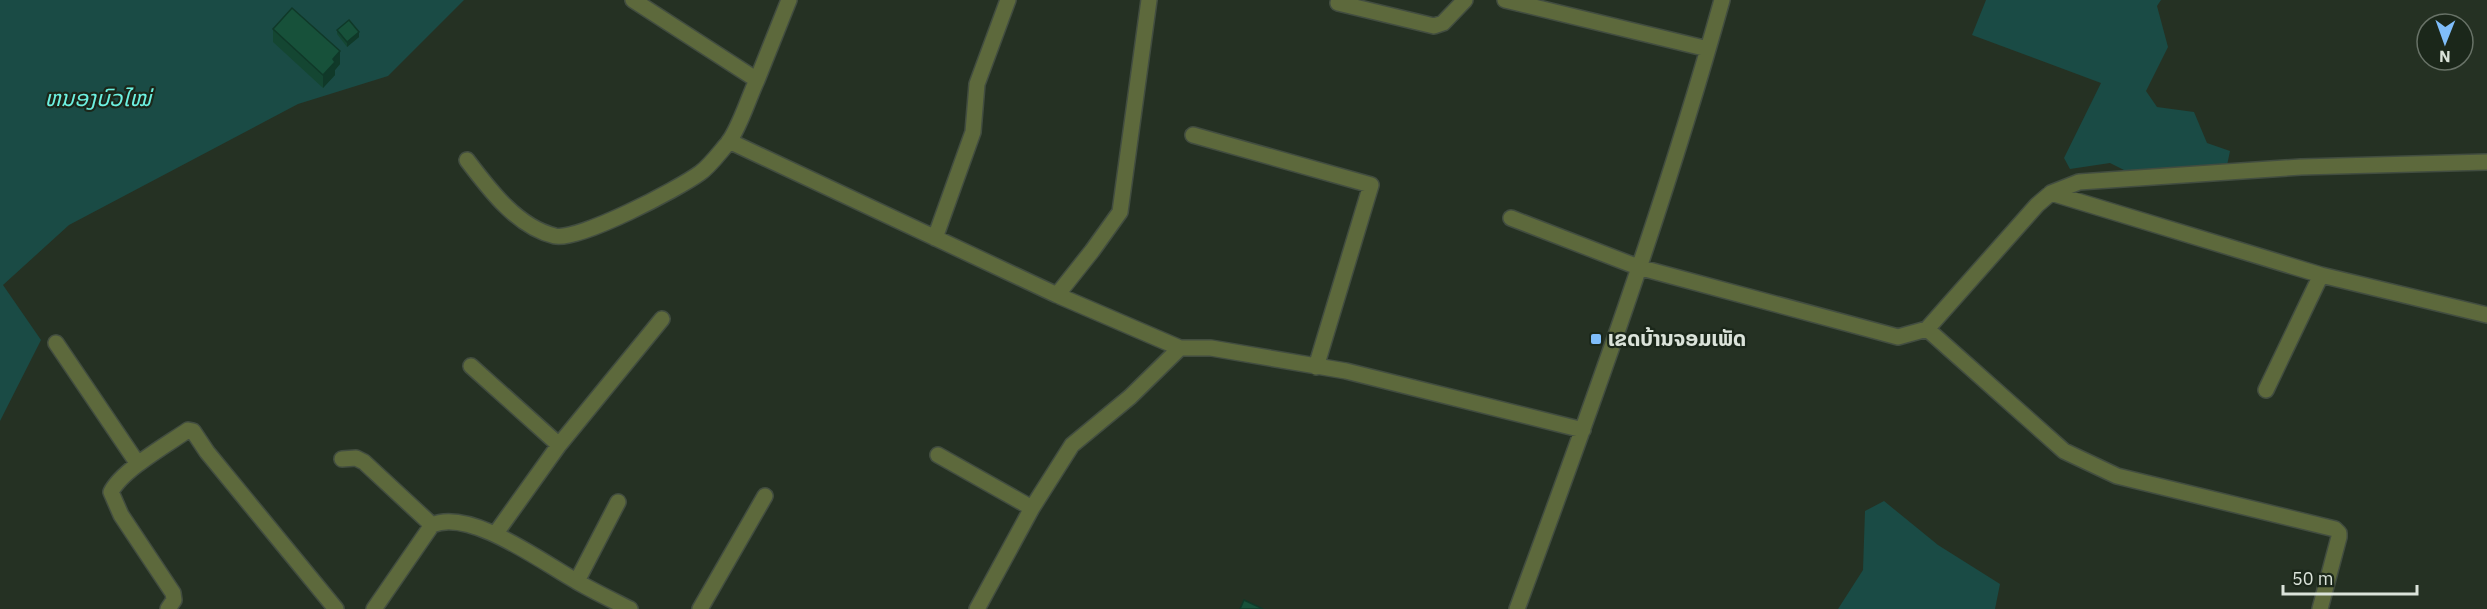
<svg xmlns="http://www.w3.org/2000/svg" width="2487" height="609" font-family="'IBM Plex Sans','Noto Sans Lao',sans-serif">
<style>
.water{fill:#1a4b45}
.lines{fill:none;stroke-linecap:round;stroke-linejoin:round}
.minor-casing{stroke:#424d40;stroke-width:18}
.minor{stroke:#5d693c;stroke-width:15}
.wall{fill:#144632}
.shaded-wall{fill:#103929}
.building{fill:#17513a;stroke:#103929;stroke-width:1.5}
.poi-dot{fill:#7fbdfa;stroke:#1b271a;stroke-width:2}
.labels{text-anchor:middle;stroke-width:4.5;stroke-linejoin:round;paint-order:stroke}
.poi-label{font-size:21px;font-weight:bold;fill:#dbe3da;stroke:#1b271a;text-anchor:start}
.water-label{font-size:22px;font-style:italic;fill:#6df1e1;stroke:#1b271a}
</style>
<rect width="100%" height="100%" fill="#253123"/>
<path class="water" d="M0,0h464l-76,76 -90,28 -229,121 -66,60 38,55 -41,81z
M1986,0h175l-4,6 11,41 -22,44 11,16 37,5 13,31 23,8 -5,24h-91l-24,-12 -40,6 -6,-11 37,-75 -129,-48z
M1884,501l54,44 62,39 -5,25h-157l25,-39 2,-59z"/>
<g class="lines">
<g class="minor-casing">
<path id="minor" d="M1505,0l203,49
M1338,3l96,23 9,-3 22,-23
M757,80l32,-80
M1193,135l178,50 -55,182
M729,141l328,154 123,53h31l135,23 237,59
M467,160c22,29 50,67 88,76 24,5 123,-47 145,-63 10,-7 20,-21 28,-30 12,-16 20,-44 29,-63l-124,-80
M2051,193l270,82 166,40
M1511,218l127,49 260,70 29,-8 137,122 53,25 218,53 4,4v4l-19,72
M935,238l38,-106 4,-48 31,-84
M1057,295l35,-44 28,-39 29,-212
M1927,329l110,-124 14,-12 28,-11 222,-15 186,-5
M56,343l82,121
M471,366l88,79
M2266,390l55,-115
M938,455l94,53 -55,101
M342,459l14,-1 8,4 68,63
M1032,508l40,-63 58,-48 50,-49
M496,533l63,-88 103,-126
M577,581l41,-79
M168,609l6,-9 -1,-7 -52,-78 -10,-23c11,-22 57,-48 77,-62l5,1 14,21 129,157
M374,609l58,-84c38,-17 110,37 144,56 17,10 36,19 54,28
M700,609l65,-113
M1517,609c74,-200 148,-404 205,-609"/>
</g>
<use href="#minor" class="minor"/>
</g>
<path class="wall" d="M273,29l67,35 -5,6v5l-12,13 -50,-46z
M337,30l22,7 -12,10 -10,-13z"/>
<path class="shaded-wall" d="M359,32v5l-12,10v-5z
M340,51v13l-5,6v5l-12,13v-13l10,-16z"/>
<path class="building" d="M292,8l48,43 -7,8 2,3 -12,13 -50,-46z
M349,20l10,12 -12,10 -10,-12z
M1244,600l19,9h-23z"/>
<rect class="poi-dot" x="1590" y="333" width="12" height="12" rx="3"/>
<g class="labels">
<g class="poi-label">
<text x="1608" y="346">ເຂດບ້ານຈອມເພັດ</text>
</g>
<g class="water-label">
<text x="98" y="106">ຫນອງບົວໄໝ່</text>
</g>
</g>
<g transform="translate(2445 42) rotate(181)"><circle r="28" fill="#1b271a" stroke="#687267" stroke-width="1.5"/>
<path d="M0-4.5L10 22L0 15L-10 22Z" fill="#7fbdfa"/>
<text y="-9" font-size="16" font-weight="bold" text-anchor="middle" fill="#dbe3da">N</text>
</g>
<path d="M2283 585v9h134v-9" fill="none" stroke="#dbe3da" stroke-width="3"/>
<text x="2292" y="585" font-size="18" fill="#dbe3da" stroke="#1b271a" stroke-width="4.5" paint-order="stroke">50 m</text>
</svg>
